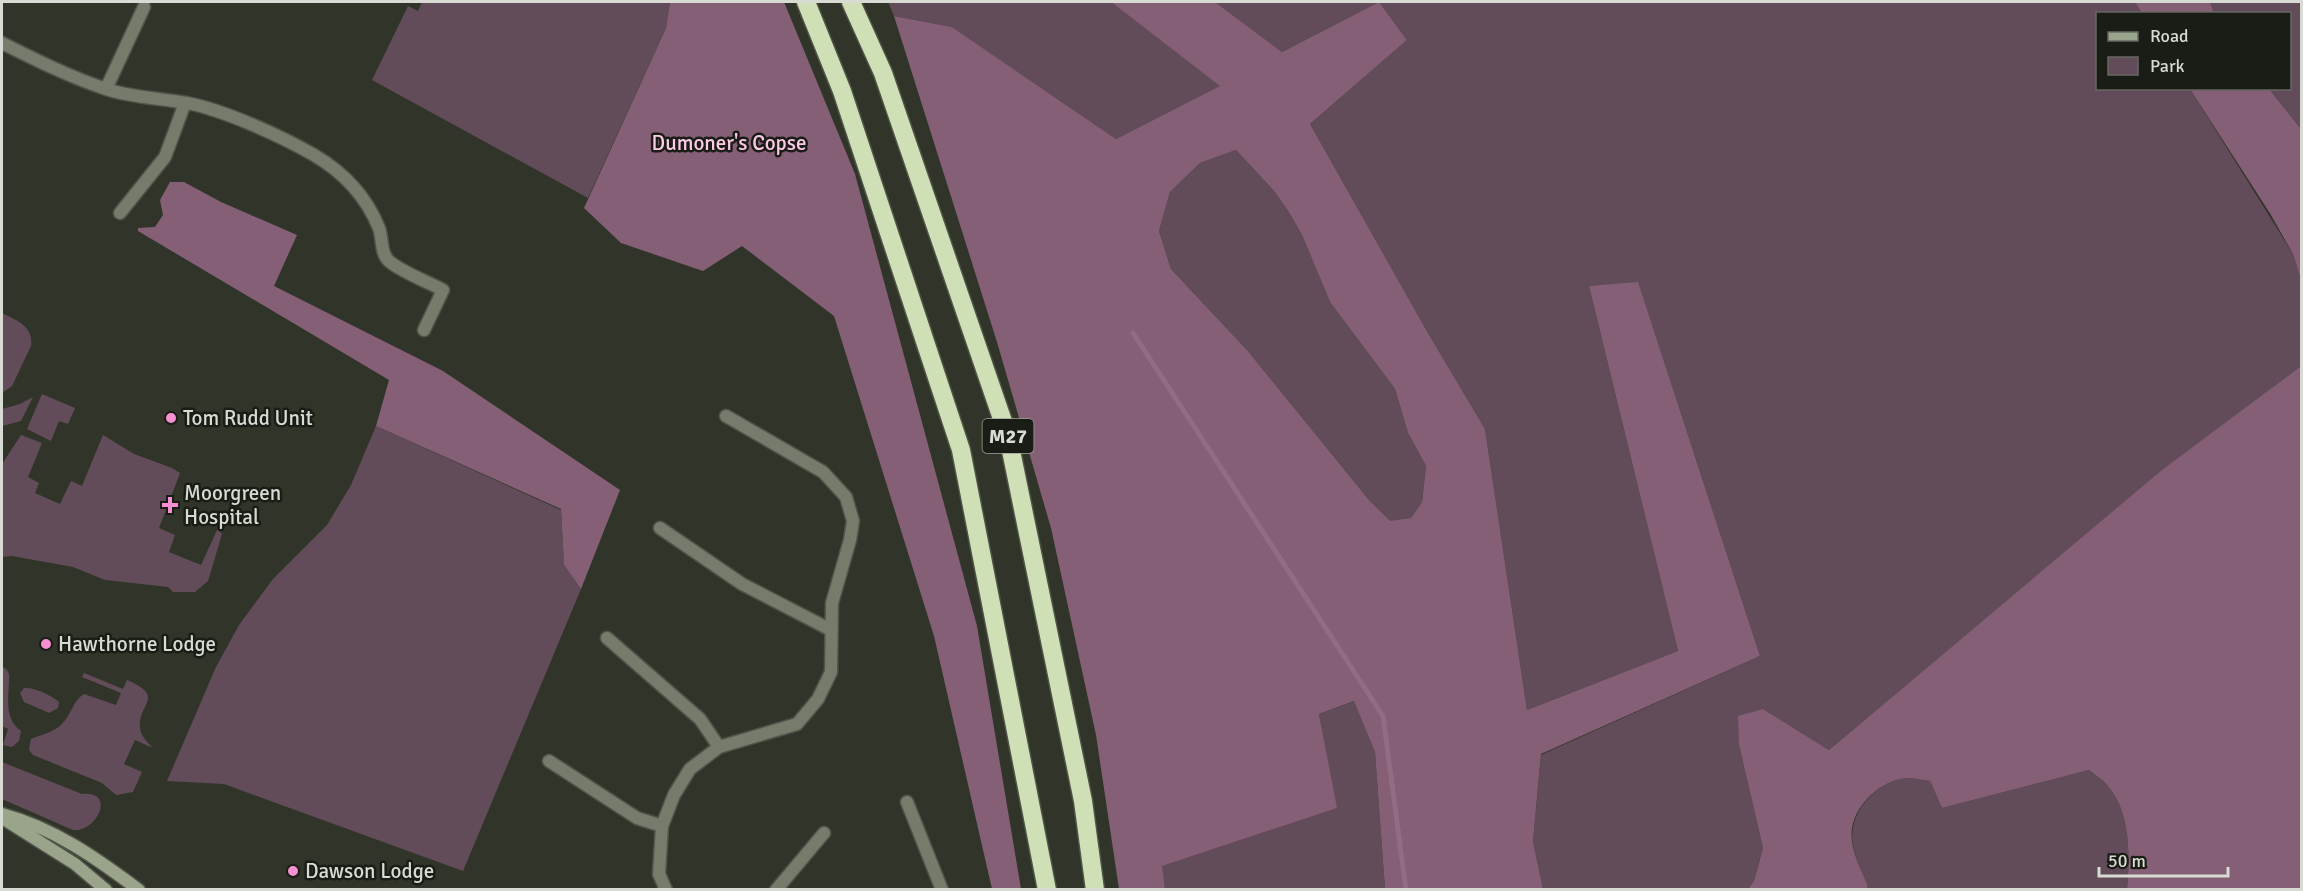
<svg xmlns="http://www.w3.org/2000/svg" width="2303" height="891" font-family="Signika,sans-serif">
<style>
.green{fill:#624c59}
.forest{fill:#845f76;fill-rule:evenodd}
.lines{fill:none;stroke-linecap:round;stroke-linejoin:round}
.stream{stroke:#916c82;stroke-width:5}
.minor-casing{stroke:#4f5348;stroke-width:15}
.secondary-casing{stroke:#4f5348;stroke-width:15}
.motorway-casing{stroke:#4f5348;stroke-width:21}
.minor{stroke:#757c6b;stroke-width:12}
.secondary{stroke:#9aa48a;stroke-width:12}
.motorway{stroke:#d0e0b6;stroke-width:18}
.poi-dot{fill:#f690d1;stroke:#1a1c16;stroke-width:2}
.labels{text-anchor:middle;stroke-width:5;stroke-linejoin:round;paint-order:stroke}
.shield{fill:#1a1c16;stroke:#9fa29a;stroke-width:1.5}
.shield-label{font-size:20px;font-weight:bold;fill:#d8dbd3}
.park-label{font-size:21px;fill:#fdcae8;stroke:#1a1c16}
.poi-label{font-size:21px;fill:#d8dbd3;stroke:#1a1c16;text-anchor:start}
</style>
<rect width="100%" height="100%" fill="#313529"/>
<path class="green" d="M422,2h248l-4,26 -78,170 -216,-118 36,-74 10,5z
M888,2h223l110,84 -105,53 -164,-112 -58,-11z
M1215,2h920l7,11 -44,1v74l92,1 103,165 8,26v86l-139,105 -333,279 -66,-41 -24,36 24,103 -9,33 -6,8h-205l-10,-48 8,-86 219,-99 -122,-373 -49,3 89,365 -151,59 -42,-281 -57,-96 -118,-209 97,-84 -28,-38 -97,50z
M2210,2h91v127l-32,-40 21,-1v-74l-76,-1z
M1236,150l39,42 15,22 12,21 28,67 65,87 13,44 18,33 -4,36 -11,16 -21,4 -21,-22 -122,-150 -76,-81 -12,-38 11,-39 30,-29z
M2,313c14,7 32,13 29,33l-19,40 -10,7z
M42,394l33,14 -7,16 -9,-3 -8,20 -24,-12z
M33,397l-12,24 -19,5v-17l18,-5z
M376,426l185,84 3,55 17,24 -118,282 -239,-87 -57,-3 49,-114 23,-42 34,-46 54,-54 24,-40z
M21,435l21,8 -14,34 11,6 -4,10 25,11 11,-23 11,5 21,-51 31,19 38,14 8,5 -21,55 16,7 -6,17 32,13 17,-37 4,6 -14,47 -13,11h-22l-5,-5 -63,-7 -32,-13 -61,-11 -10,1v-93z
M2,666l5,4 2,4c1,20 -7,43 12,57l-2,10 -7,6 -9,-2 5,-16 -6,-3z
M84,673l39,16 4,-9c40,17 10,24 13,48 1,8 7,14 13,20l-18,-8 -11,24 18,8 -9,20 -17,3 -14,-12 -69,-28 -4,-5 2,-11c9,-4 23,-7 30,-14 10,-9 12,-25 23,-31l32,11 5,-12 -39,-16z
M24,688c10,-1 27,7 35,14l-1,6 -9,5 -25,-11 -4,-9z
M1355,701l20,51 10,137h-220l-4,-23 175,-58 -17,-94z
M2,762l80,32c34,-4 16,38 -9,36l-71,-31z
M2089,770c6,5 13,9 18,15 24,27 23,71 20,104h-261l2,-3c-7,-17 -19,-39 -15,-58 4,-24 28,-48 54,-50 7,0 15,2 23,3l12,27z"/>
<path class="forest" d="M670,2h114l71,172 122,452 44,263h-29l-58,-253 -100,-320 -92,-70 -39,25 -82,-28 -37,-35 82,-180z
M1111,2h104l67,50 97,-50 28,38 -97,84 118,209 57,96 42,281 151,-59 -89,-365 49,-4 122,374 -219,98 -8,87 10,48h-158l-10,-137 -21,-51 -35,13 18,94 -175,58 3,23h-46l-23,-154 -45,-207 -54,-186 -103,-326 58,11 164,112 104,-53zM1236,150l39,42 15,22 12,21 28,67 65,87 13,44 18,33 -4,36 -11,16 -21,3 -21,-21 -122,-150 -76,-81 -12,-38 11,-39 30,-29z
M2135,2h75l4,11h-72z
M2190,89h79l32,40v151l-8,-26 -22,-39z
M170,182h14l37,20 76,33 -23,51 169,85 177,119 -39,99 -17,-24 -3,-56 -185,-83 13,-46 -251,-149v-3l17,-1 8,-12 -3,-15z
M2301,366v523h-174c3,-33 4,-77 -20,-104 -5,-6 -12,-10 -18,-15l-147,38 -12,-27c-8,-1 -16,-3 -23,-3 -26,2 -51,26 -55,50 -3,20 9,41 16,58l-2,3h-118l6,-8 9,-33 -24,-103 -1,-29 25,-7 66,41 333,-280z"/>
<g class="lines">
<path class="stream" d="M1133,333l250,383 23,174"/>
<g class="minor-casing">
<path id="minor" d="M2,43c34,17 68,34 104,46 27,9 54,9 81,14 37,7 94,33 127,52 29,17 52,41 65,73 4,11 1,26 11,34 14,11 38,20 53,28l-19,40
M106,89l38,-82
M120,213l45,-56 20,-54
M660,528l82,56 89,46
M607,638l93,81 19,28
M549,761l88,57 25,8
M907,802l35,88
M666,890l-7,-16 3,-48 12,-31 16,-26 29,-22 78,-23 21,-25 13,-27 1,-69 18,-63 3,-19 -7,-24 -23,-25 -97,-56
M776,890l48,-57"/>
</g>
<g class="secondary-casing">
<path id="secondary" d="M2,814c52,14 94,44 137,76
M2,818l73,46 31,26"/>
</g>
<g class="motorway-casing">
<path id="motorway" d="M806,2l36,89 119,359 86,440
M851,2l32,71 125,363 75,365 12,89"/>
</g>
<use href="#minor" class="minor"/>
<use href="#secondary" class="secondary"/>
<use href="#motorway" class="motorway"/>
</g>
<g class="poi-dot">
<circle cx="171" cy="418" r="6"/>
<path d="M167 496h6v6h6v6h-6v6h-6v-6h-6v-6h6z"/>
<circle cx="46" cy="644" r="6"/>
<circle cx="293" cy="871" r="6"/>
</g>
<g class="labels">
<rect class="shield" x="982.5" y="419" width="51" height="34" rx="4.5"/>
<g class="shield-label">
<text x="1008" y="443">M27</text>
</g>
<g class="park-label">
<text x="729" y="150">Dumoner's Copse</text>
</g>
<g class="poi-label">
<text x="183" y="425">Tom Rudd Unit</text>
<text x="184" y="500">Moorgreen<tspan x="184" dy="24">Hospital</tspan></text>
<text x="58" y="651">Hawthorne Lodge</text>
<text x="305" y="878">Dawson Lodge</text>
</g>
</g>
<rect width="2303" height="891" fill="none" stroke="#d8dbd3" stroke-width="6"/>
<rect x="2096" y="12" width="195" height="78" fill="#1a1c16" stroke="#666862" stroke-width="1.5"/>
<rect x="2108" y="32" width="30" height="9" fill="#9aa48a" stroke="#666862" stroke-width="1.5"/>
<text x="2150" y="42" font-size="18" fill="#d8dbd3">Road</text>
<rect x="2108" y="57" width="30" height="18" fill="#624c59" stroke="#666862" stroke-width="1.5"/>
<text x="2150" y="72" font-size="18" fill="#d8dbd3">Park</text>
<path d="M2099 867v9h129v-9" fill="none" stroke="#d8dbd3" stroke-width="3"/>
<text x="2108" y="867" font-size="18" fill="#d8dbd3" stroke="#1a1c16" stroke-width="4.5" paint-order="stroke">50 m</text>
</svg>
